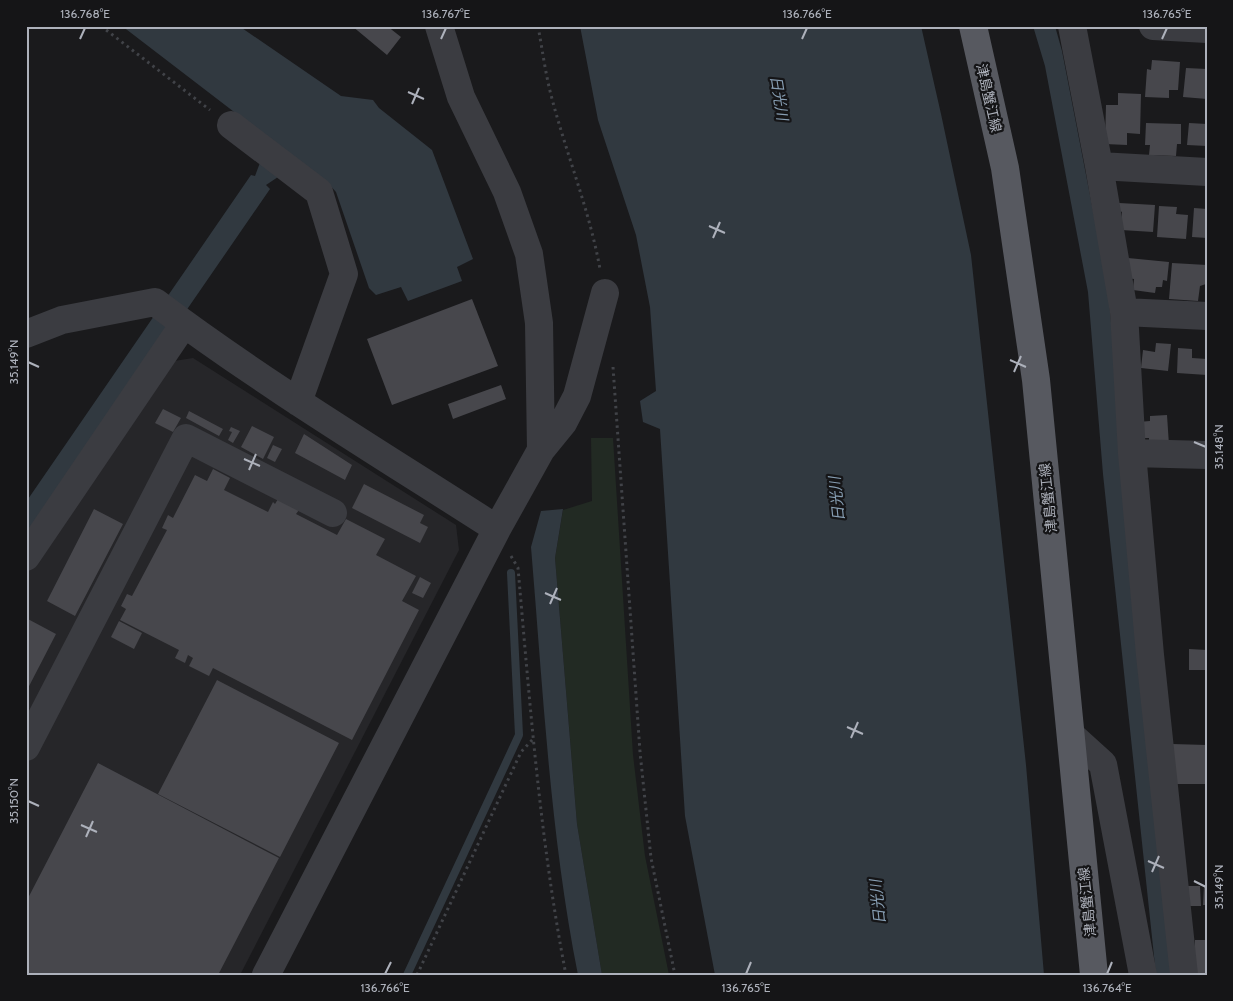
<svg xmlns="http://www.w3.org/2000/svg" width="1233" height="1001" font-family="Cabin,'Noto Sans JP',sans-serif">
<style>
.built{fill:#262629}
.green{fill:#222a23}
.water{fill:#313940}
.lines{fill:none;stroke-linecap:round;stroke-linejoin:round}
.stream{stroke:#313940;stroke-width:8}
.building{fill:#47474c}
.path{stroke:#414348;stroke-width:3;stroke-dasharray:2.5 4;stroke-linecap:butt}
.minor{stroke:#3b3c41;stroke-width:28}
.major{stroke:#575960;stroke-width:28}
.ticks{fill:none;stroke:#adb1bb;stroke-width:2}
.labels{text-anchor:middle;stroke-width:4.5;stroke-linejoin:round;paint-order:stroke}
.street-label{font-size:14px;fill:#adb1bb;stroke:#151517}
.water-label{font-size:15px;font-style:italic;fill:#879eb3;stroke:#151517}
.neatline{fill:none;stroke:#adb1bb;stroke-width:2}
.ticks-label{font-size:12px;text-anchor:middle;fill:#adb1bb}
</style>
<rect width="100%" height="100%" fill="#1a1a1c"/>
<path class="built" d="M193,358l263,167 3,25 -219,425h-214v-405l142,-208z"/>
<path class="green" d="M591,438h22l20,317 12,101 24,119h-67l-25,-151 -22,-266 8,-48 29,-9z"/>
<path class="water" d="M122,26h117l102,70 32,4 6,8 53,42 41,109 -16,8 5,14 -54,20 -7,-14 -25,8 -7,-7 -33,-96 -9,-10 -49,-5 -12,8 4,4 -244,354v-41l225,-327 4,1 6,-16 11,-19z
M580,26h341l20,88 30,141 55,510 18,210h-329l-30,-159 -25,-387 -17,-7 -3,-21 16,-10 -6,-84 -14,-72 -38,-115z
M1033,26h22l7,25 46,237 16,185 50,502h-18l-53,-501 -15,-182 -43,-226z
M563,509l-8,49 22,266 25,151h-24c-28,-141 -35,-285 -47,-428l10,-36z"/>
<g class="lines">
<path class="stream" d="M407,975l112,-240 -8,-162"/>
</g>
<path class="building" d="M352,26h35l14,11 -14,18z
M1152,60l28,2 -2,28h-9v8l-24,-1 2,-28 4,1z
M1186,68l21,1v30l-24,-2z
M1118,93l23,1 -1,40 -13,-1v12l-22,-1 1,-39h12z
M1146,123l35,1v20h-4l-1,12 -27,-1 1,-10h-5z
M1189,123l18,1v22l-20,-1z
M1119,203l36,2 -2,27 -32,-2 1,-18 -4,-2z
M1159,206l18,1 -1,7 12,1 -2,24 -29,-2z
M1194,208l13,1v29l-15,-1z
M1128,258l41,4 -2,19 -4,-1 -1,7h-6l-1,6 -22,-3 1,-11 -8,-1z
M1172,263l35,2 -1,19 -6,2 -2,15 -29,-2z
M472,299l26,67 -106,39 -25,-66z
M1156,343l15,1 -3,27 -27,-3 2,-18 12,2z
M1178,348l14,1v9l15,1v16l-30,-2z
M501,385l5,14 -53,20 -5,-15z
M163,409l18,9 -8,14 -18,-9z
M189,411l34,18 -4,7 -33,-18z
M1167,415l2,30 -20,1v-8h-10l-1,-16 12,-1v-5z
M252,426l22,11 -11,22 -22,-12z
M231,427l9,4 -7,12 -5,-3 4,-8 -3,-1z
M304,434l48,31 -7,15 -50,-27z
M273,445l9,4 -7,13 -8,-4z
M213,469l17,9 -6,12 44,22 5,-10 2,2 3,-5 21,11 -3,4 41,21 9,-16 39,20 -9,16 40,21 -14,25 17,9 -67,130 -139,-72 -4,8 -20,-10 4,-8 -5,-3 -3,8 -10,-5 4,-8 -59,-30 6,-11 -5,-3 6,-12 5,2 35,-66 -5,-2 6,-13 5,3 22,-43 12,6z
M364,484l60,31 -4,8 8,4 -8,16 -68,-35z
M94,509l29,15 -48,92 -28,-15z
M420,577l11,6 -8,15 -11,-5z
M26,618l30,16 -30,58z
M119,621l23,12 -8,16 -23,-12z
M1189,649l18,1v20h-18z
M217,680l122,63 -59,114 -122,-63z
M1172,744l35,1v39h-36z
M98,763l181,95 -61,117h-192v-73z
M1182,886h18l1,20h-18z
M1204,886h3v19h-4z
M1195,940h12v34h-12z"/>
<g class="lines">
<path class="path" d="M101,26l109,84
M538,26c4,22 7,44 12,65 15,60 39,117 50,178
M613,367l27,385 11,106 24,117
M511,556l7,12c12,136 22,273 48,407
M417,975l104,-223 12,-13"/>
<path class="minor" d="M1072,26l27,140 25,146 8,141 18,202 34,320
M1153,26l54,3
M231,125l88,67 25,82 -46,128
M1099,166l108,6
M1124,312l83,4
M26,334l36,-14 93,-18c109,82 227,153 342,227
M541,450l22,-27 14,-27 28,-103
M1132,453l75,2
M26,557l158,-233
M1071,735l32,29 40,211
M26,747l160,-309 147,75
M266,975l231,-446 44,-79 -2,-127 -10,-69 -22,-62 -46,-95 -22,-71"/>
<path class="major" d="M973,26l32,142 31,212 58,595"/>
</g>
<path class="ticks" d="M80,39l5,-11M441,39l5,-11M802,39l5,-11M1162,39l5,-11M408,92l16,7M412,104l7,-16M709,226l16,7M713,238l7,-16M1010,360l16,7M28,362l11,5M1014,372l7,-16M1194,442l12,5M244,459l16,7M249,470l7,-16M545,593l16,7M550,604l7,-16M847,727l16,7M851,738l7,-16M28,801l11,5M81,825l16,7M86,837l7,-16M1148,861l16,7M1152,872l7,-16M1194,881l12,6M385,974l6,-12M746,974l5,-12M1107,974l5,-12"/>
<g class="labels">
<g class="street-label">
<text transform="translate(989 98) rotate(77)" y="5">津島蟹江線</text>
<text transform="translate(1048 498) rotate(-96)" y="5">津島蟹江線</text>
<text transform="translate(1087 902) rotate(-96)" y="5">津島蟹江線</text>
</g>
<g class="water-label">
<text transform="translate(779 98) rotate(81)" y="5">日光川</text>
<text transform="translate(837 499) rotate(-96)" y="5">日光川</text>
<text transform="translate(878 902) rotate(-96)" y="5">日光川</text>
</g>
</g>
<rect width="1233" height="1001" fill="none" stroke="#151517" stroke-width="55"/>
<rect x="28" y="28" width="1178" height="946" class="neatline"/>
<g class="ticks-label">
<text x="85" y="18">136.768°E</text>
<text x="446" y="18">136.767°E</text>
<text x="807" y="18">136.766°E</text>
<text x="1167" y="18">136.765°E</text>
<text transform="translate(14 362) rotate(-90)" y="4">35.149°N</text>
<text transform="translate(1219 447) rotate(-90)" y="4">35.148°N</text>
<text transform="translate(14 801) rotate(-90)" y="4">35.150°N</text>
<text transform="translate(1219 887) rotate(-90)" y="4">35.149°N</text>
<text x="385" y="992">136.766°E</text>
<text x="746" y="992">136.765°E</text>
<text x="1107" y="992">136.764°E</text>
</g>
</svg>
